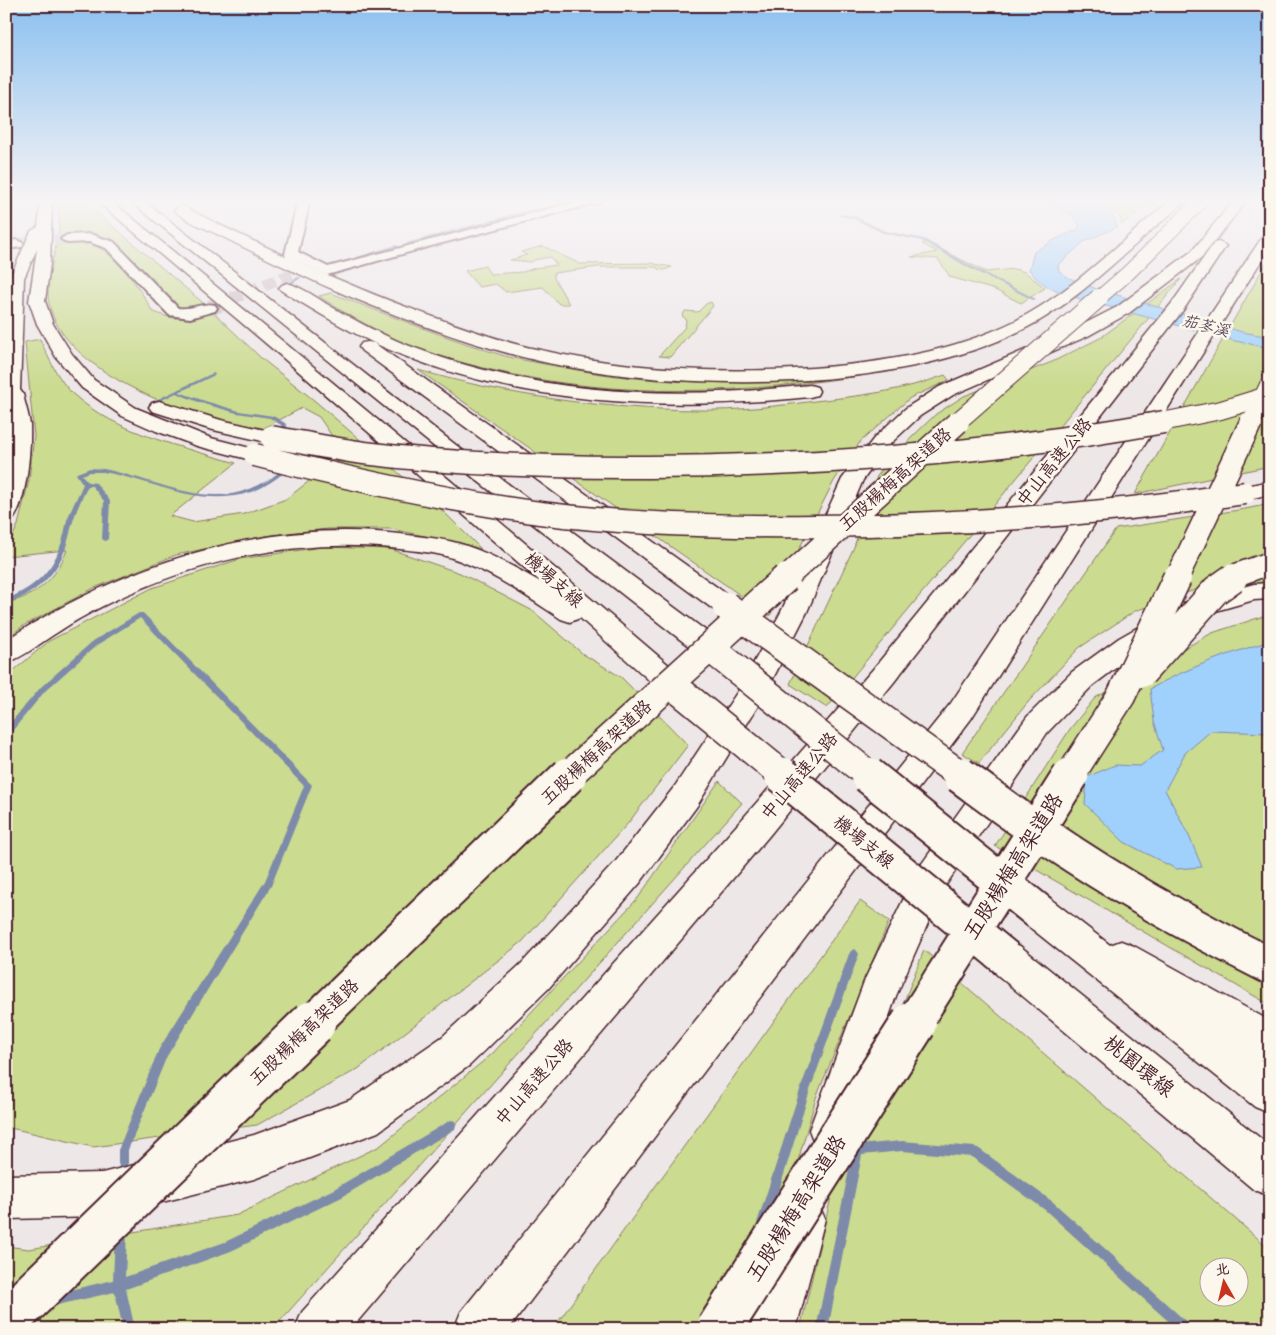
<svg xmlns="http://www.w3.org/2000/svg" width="1276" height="1335" font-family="Dekko,'LXGW WenKai TC',sans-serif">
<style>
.green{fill:#cbdb90;stroke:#8a7d5e;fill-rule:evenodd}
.water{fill:#a0d1fd;stroke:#7e8aa9}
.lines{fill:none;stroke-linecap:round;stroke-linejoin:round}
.stream{fill:#7e8aa9;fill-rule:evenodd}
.street-tunnel-far1{stroke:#cdbfc2;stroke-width:12;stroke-dasharray:12 6;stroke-linecap:butt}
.street-tunnel{stroke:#cdbfc2;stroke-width:16;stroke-dasharray:16 8;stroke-linecap:butt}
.street-casing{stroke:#4a1f2b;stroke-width:4}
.highway-casing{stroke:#4a1f2b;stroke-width:3}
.street{fill:#fbf7ec;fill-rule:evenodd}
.highway{fill:#fbf7ec;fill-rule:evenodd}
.highway-bridge-far5-casing{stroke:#4a1f2b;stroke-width:16;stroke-linecap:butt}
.highway-bridge-far4-casing{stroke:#4a1f2b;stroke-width:20;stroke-linecap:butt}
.highway-bridge-far3-casing{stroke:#4a1f2b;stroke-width:25;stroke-linecap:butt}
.highway-bridge-far2-casing{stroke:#4a1f2b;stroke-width:31;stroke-linecap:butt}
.highway-bridge-far1-casing{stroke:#4a1f2b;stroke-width:39;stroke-linecap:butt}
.highway-bridge-casing{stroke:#4a1f2b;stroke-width:48;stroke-linecap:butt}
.highway-bridge-far5{stroke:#fbf7ec;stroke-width:14}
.highway-bridge-far4{stroke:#fbf7ec;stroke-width:18}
.highway-bridge-far3{stroke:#fbf7ec;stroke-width:22}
.highway-bridge-far2{stroke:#fbf7ec;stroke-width:28}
.highway-bridge-far1{stroke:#fbf7ec;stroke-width:35}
.highway-bridge{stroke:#fbf7ec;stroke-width:44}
.labels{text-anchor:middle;stroke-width:5;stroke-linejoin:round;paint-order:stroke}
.far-water-label{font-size:16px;font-style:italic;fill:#604c60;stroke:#fbf7ec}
.street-label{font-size:18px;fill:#4a1f2b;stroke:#fbf7ec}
.near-street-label{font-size:21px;fill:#4a1f2b;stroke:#fbf7ec}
</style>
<rect width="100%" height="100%" fill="#eee7e8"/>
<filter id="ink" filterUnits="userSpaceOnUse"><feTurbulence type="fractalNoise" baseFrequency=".02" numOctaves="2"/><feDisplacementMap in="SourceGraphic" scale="10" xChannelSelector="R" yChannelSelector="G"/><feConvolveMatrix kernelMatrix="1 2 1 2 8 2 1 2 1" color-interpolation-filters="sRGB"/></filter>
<g filter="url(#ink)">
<path class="green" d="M55,200h27l126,107 -22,2 -11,-3 -23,-28 -39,-39 -24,-4 -17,7c5,0 11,0 16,1 24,6 54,47 64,68 20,9 29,9 50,4l2,-3 7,-2 50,48 54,43 130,112 36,36 -18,-5 -72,-15h-63l-64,7 -88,19 -82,33 -71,38 -17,13v-36c31,-7 50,-24 61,-53l-61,6v-6l12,-25 11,-45 5,-44 -9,-94 15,-3c9,20 18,41 34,56 42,38 109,52 162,68l-66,53 23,6 51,-8 42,-15 22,-17 20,-23 4,-23 -13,-19 -17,-9 -40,21c-35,-8 -72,-15 -106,-30 -42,-18 -110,-56 -108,-110 1,-30 19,-59 7,-89z
M1096,200h60l-34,24 -2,-7z
M927,242l59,30 29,-3 10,3 20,16 -24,15 -26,-13 -45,-13 -12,-18 -27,-2 26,-5 -15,-8z
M543,246l37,18 70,-1 22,4 -8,3 -6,-1 -1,-2h-59l-44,6v5l15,26h-10l-16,-17 -37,5 -10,-8 -17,3 -14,-16 20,-5 5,8 33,-2 12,-4 22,-3 -7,-8 -16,3 -2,2 -22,-2 17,-5 -6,-3z
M1270,256v210l-135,28z
M1181,279l-354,429 -37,-24 64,-137 23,-71 35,-39 24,-23 28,-18 88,-34 48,-24z
M331,293c57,22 114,45 174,63 16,4 34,7 51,10 107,22 208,19 316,8 -125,20 -252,25 -376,-3 -39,-9 -79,-20 -115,-38 -22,-10 -42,-24 -62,-37z
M711,302l2,4 -43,51 -11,-1 26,-29 1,-8 -4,-3 3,-5 13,1 8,-8z
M418,370c90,26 186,39 280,40 39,1 79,-4 117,-9 44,-5 88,-10 130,-26l4,5 -39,18 -50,44 -26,39 -35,68 -29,67z
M1270,504v77l-78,10 -57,20 -56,37 -50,53 -50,62 -17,-10 154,-224 129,-20z
M321,547l69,2 70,24 73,38 50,43 38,23 67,68 -59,77 -107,120 -164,127 -101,56 -164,22 -87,-20v-450l43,-36 103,-53 88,-29z
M1270,614v391l-275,-159 75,-117 25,-31 117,-65z
M719,781l23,22 -469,526h-267v-83l23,3 208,-34 143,-69 112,-92 146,-156z
M860,901l29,20 -73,177 -66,231h-197z
M924,950l346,299v80h-470l35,-149zM1208,1268h30v30h-30z"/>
<path class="water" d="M1039,200c28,0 71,-8 78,27l-33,15 -26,23 1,6 10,7 25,10 148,44 28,5v11l-35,-7 -155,-42 -32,-12 -11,-8 -8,-9 5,-18 22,-13 21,-9 3,-4c-7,-14 -27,-21 -41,-26z
M1270,641v92l-59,-2 -26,22 -20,37 24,46 13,31 -26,2 -52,-27 -39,-38 2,-27 28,-12 25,1 23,-16 -9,-29 -4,-32c38,-22 78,-35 120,-48z"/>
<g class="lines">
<path class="stream" d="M7,200h4l6,4 -3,1z
M198,200h6l-10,3 -2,-1z
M561,200h6l-9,3 -2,-1z
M535,208l3,1 -129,35 -3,-1z
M840,214l14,2 31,15 39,8 47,27 65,33 -3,1 -64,-32 -47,-27 -39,-8 -31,-15 -13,-2z
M396,245l3,1 -59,18 -3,-1z
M298,277l3,1 -8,5h-2v-2z
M213,373l2,1v1l-36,17 26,9 34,10 34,5 12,7 4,7 -3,8 -5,-1 4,-7 -4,-5 -11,-7 -33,-5 -36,-10 -25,-10 -18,9 -4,-1z
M289,465l2,1v2c-13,9 -25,19 -40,24 -51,17 -99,-12 -148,-20h-13l-8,3 6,7 8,1 14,18 -2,38 -3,2 -3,-2 2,-38 -12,-15h-4c-5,10 -10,20 -14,32 -3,8 -4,17 -7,26 -9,30 -31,50 -61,60v-5c26,-10 45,-26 54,-52 4,-9 5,-18 7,-27 5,-13 11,-24 16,-36l-7,-10 1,-1 13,-5 13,1c46,8 100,39 146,20 6,-3 12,-5 18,-8 8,-5 14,-12 22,-16z
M139,613h4l169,172 -41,101 -104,170 -39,94v13l-1,4 -4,1 -4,-1 -1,-4v-13l41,-101 106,-168 39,-95 -164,-168 -43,27 -52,46 -36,44 -3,1v-8l35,-41 52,-46z
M854,949l3,2 2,3 -49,136 -41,133 -2,4 -4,2 -4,-2 -2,-4 43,-133 49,-136 2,-3z
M451,1120l4,1 1,4 -1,4 -113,68 -111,54 -105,38 9,40h-12l-8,-37 -62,14 -4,-2 -2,-4 2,-4 4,-2 60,-14 2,-47 2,-4 4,-2 4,2 2,4 -2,44 100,-35 109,-53z
M902,1141l72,6 4,1 75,54 137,123 2,4h-15l-132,-119 -73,-53 -70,-6 -40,4 -34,174h-12l38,-183 4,-1z"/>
<path class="street-tunnel-far1" d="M18,244l49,-5
M231,299l83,-34"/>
<path class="street-tunnel" d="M210,308l24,-10"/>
<g class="street-casing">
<path id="street" d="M298,200h12l-12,52 30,15 254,-67h19l-1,2 -169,44 -104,29 -41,-18 -1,-3z
M90,234l24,8 64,66c14,2 26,-6 37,-3l2,3 -2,3 -25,7 -21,-3 -63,-67 -17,-6 -22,1 -6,-4 6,-4z
M18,240l6,4 -2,3 -16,2v-8z"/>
</g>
<g class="highway-casing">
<path id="highway" d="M38,200h12l2,5 -2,59 -5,37 8,23 19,30 22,26 42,28 75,30 51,13 3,4 -3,4 -7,2 -58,-15 -41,-15 -34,-15 -40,-28 -26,-31 -19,-33 -8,-23 8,-52 -13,29 -4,112 3,4c2,10 6,21 7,31 1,23 -3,74 -16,93l-8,2v-57l4,-39v-3l-4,1v-91l4,-53 21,-47 7,-4 2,-22z
M96,200h14c196,159 389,320 581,484l4,8 -4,8 -10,3 -10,-3 -91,-82 -10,4 -9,-3c-35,-23 -71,-49 -112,-62 -15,-5 -33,-6 -49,-8 -101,-12 -202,10 -293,55 -16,8 -34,18 -49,28 -17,10 -33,25 -52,31v-23c117,-75 255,-122 394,-106 21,3 43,4 64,11 27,9 53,23 78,38l-260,-226z
M129,200h14l318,249 268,199 4,7 -4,7 -10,3 -10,-3 -262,-205z
M1171,200h14c-12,14 -28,24 -41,37 -37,32 -73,68 -118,91 -128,67 -348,64 -487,33 -66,-15 -130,-40 -193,-66 -44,-19 -87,-40 -129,-61 -14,-7 -32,-13 -43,-24l6,-4 4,1c83,42 167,81 255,112 32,11 64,23 97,30 90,21 185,25 277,19 68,-5 139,-16 202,-47 59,-30 105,-80 156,-121z
M1234,200h13l-45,57 -73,56 -41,23 -135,59 -33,21 -31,29 -26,35 -56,132 -43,84 -67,110 -57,77 -92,106 -78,76 -92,67 -124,47 -152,38 -96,2v-44l96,-2 152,-38 96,-35 92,-63 80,-74 94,-102 59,-75 65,-98 41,-76 61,-133 33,-42 31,-29 33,-21 137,-59 41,-21 75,-56z
M1270,232v15l-299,472 -462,610h-55l7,-17 490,-609 312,-467z
M1219,242l7,4 -42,63 -290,373 -125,154 -418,493h-56l7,-17 443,-496 129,-148 298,-365 42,-60z
M287,283c15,4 30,15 43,23 28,16 55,31 85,42 125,48 263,52 395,37l7,2 2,4 -2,4 -7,2c-136,14 -279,9 -408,-42 -42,-16 -81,-41 -120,-64l-3,-3 3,-3z
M368,342l6,1 361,257 4,6 -4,6 -9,3 -9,-3 -355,-261 -3,-4 3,-4z
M159,401l62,19 57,13 3,4 -3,4 -7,2 -62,-14 -57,-18 -3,-4 3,-4z
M1270,481v13l-25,6 -8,-2 -3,-5 3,-5z
M1270,583v16l-16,1 -59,17 -58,35 -45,34 -45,47 -105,158 -46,105 -51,149 -15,6 -15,-6 -6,-15 56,-151 53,-110 109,-152 45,-45 47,-34 58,-33 77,-21z
M1040,896l13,5 57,44 11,-4 13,5 136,75v42l-10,-4 10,7v47l-15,-6 -228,-182 -5,-12 5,-12z
M1007,941l13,5 250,200v50l-16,-6 -260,-218 -5,-13 5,-13z
M802,1196l16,7 7,16 -29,110h-49l32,-110 7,-16z"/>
</g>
<use href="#street" class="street"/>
<use href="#highway" class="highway"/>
<g class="highway-bridge-far5-casing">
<path id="highway-bridge-far5" d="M1098,299l30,-26 74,-73"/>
</g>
<g class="highway-bridge-far4-casing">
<path id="highway-bridge-far4" d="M956,423l143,-125
M1157,423l64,-13 49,-15
M1251,423l19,-40"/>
</g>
<g class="highway-bridge-far3-casing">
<path id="highway-bridge-far3" d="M271,437c31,5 62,12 93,16 94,12 190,14 284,14 173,-1 346,-14 516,-45
M255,455c94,24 189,45 285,58 91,12 184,14 275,13 145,-1 287,-11 430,-33
M784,580l174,-158
M1176,580l75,-158
M1231,580l8,-6 31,-11"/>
</g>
<g class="highway-bridge-far2-casing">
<path id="highway-bridge-far2" d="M726,606l236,170
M719,655l151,121
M1142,673l74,-83 17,-12
M681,692l103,84
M568,776l218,-198
M1070,776l51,-80 56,-118"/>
</g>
<g class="highway-bridge-far1-casing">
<path id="highway-bridge-far1" d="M782,775l225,184
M868,775l172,138
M960,775c30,22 59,44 90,64 70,48 144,89 220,127
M312,1024l257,-249
M913,1024l158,-249"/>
</g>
<g class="highway-bridge-casing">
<path id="highway-bridge" d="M6,1321l307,-298
M719,1329l195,-306"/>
</g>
<use href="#highway-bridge-far5" class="highway-bridge-far5"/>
<use href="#highway-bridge-far4" class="highway-bridge-far4"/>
<use href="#highway-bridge-far3" class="highway-bridge-far3"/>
<use href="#highway-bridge-far2" class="highway-bridge-far2"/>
<use href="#highway-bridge-far1" class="highway-bridge-far1"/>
<use href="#highway-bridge" class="highway-bridge"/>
</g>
</g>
<linearGradient id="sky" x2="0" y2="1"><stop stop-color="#8bc0f0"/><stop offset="0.52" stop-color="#f7f4f5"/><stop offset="1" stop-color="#f7f4f5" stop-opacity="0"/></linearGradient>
<rect width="1276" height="387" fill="url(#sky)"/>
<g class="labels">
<g class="far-water-label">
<text transform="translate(1206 325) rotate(14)" y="6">茄苳溪</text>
</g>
<g class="street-label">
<text transform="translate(1054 462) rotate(-51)" y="6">中山高速公路</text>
<text transform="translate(895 479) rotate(-42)" y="6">五股楊梅高架道路</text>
<text transform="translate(554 580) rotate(42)" y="6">機場支線</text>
<text transform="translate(596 752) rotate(-43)" y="6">五股楊梅高架道路</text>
<text transform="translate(799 776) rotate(-50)" y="6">中山高速公路</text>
<text transform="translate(864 842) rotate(39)" y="6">機場支線</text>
<text transform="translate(304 1032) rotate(-44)" y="6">五股楊梅高架道路</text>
<text transform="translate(534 1082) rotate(-49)" y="6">中山高速公路</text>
</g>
<g class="near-street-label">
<text transform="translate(1013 866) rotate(-58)" y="7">五股楊梅高架道路</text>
<text transform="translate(1139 1066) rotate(39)" y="7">桃園環線</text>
<text transform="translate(796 1208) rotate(-58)" y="7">五股楊梅高架道路</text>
</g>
</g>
<rect width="1276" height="1335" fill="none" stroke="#fbf7ec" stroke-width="25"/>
<rect x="12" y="12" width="1251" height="1310" fill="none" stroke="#4a1f2b" stroke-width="2" filter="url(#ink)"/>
<g transform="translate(1224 1282) rotate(352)"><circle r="24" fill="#fbf7ec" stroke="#b4a19f"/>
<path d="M0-4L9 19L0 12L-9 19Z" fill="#c8321e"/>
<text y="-8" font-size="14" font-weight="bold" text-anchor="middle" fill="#4a1f2b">北</text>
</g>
</svg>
